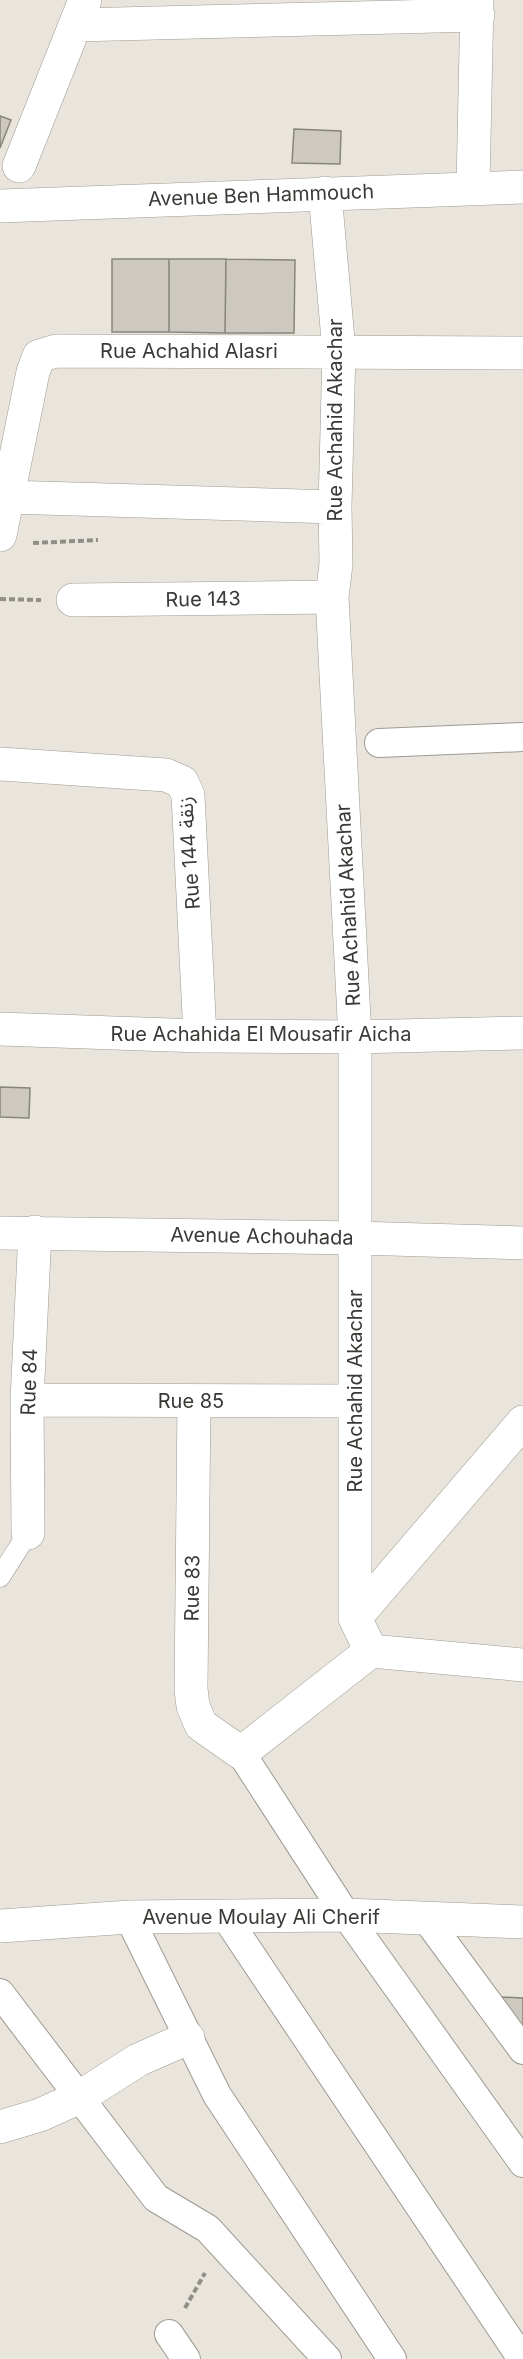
<svg xmlns="http://www.w3.org/2000/svg" width="523" height="2359" font-family="Inter,'Noto Sans Arabic',sans-serif">
<style>
.building{fill:#cdc9c0;stroke:#87847c;stroke-width:1.5}
.lines{fill:none;stroke-linecap:round;stroke-linejoin:round}
.service-casing{stroke:#9e9a92;stroke-width:21}
.pedestrian-casing{stroke:#9e9a92;stroke-width:30}
.minor-casing{stroke:#9e9a92;stroke-width:34}
.tertiary-casing{stroke:#9e9a92;stroke-width:34}
.path{stroke:#918e88;stroke-width:4;stroke-dasharray:6 3;stroke-linecap:butt}
.service{stroke:#fff;stroke-width:20}
.pedestrian{stroke:#fff;stroke-width:28}
.minor{stroke:#fff;stroke-width:33}
.tertiary{stroke:#fff;stroke-width:33}
.labels{text-anchor:middle;stroke-width:6;stroke-linejoin:round;paint-order:stroke}
.street-label{font-size:20px;fill:#3b3936;stroke:#fff}
</style>
<rect width="100%" height="100%" fill="#e9e5dc"/>
<path class="building" d="M0,116l11,4 -11,28z
M294,129l47,2 -1,33 -48,-1z
M112,259h57v73h-57z
M169,259h57l-1,74 -56,-1z
M226,259l69,1 -1,73h-69z
M0,1087l30,1 -1,30 -29,-1z
M500,1997l23,1v31z"/>
<g class="lines">
<g class="service-casing">
<path id="service" d="M0,1577l28,-44"/>
</g>
<g class="pedestrian-casing">
<path id="pedestrian" d="M379,743l144,-6
M241,1753l105,162 177,248
M225,1916l297,443
M129,1917l88,178 175,264
M425,1917l98,133
M0,1993l156,205 52,31 119,130
M169,2334l17,25"/>
</g>
<g class="minor-casing">
<path id="minor" d="M76,25l402,-10
M19,166l66,-166
M473,187l4,-187
M325,193l14,158 -4,156 1,57 -4,33 23,440v581l16,33
M0,206l523,-19
M8,497l327,10
M0,535l33,-163 6,-16 17,-5 467,2
M73,600l259,-3
M0,764l166,11 16,7 6,13 12,241
M0,1029l200,7 155,1 168,-4
M0,1233l356,5 167,5
M27,1400l327,1
M194,1401l-3,288 2,17 8,19 40,28 130,-102
M28,1533l-1,-133 8,-168
M355,1618l168,-196
M371,1651l152,14
M0,2127l40,-12 40,-18 58,-37 50,-22"/>
</g>
<g class="tertiary-casing">
<path id="tertiary" d="M0,1926l129,-9 217,-2 177,7"/>
</g>
<path class="path" d="M33,543l65,-3
M0,599l41,1
M185,2308l20,-35"/>
<use href="#service" class="service"/>
<use href="#pedestrian" class="pedestrian"/>
<use href="#minor" class="minor"/>
<use href="#tertiary" class="tertiary"/>
</g>
<g class="labels">
<g class="street-label">
<text transform="translate(261 195) rotate(-2)" y="7">Avenue Ben Hammouch</text>
<text x="189" y="358">Rue Achahid Alasri</text>
<text transform="translate(335 420) rotate(-90)" y="7">Rue Achahid Akachar</text>
<text transform="translate(203 599) rotate(-1)" y="7">Rue 143</text>
<text transform="translate(189 853) rotate(-94)" y="7">Rue 144 زنقة</text>
<text transform="translate(348 905) rotate(-93)" y="7">Rue Achahid Akachar</text>
<text x="261" y="1041">Rue Achahida El Mousafir Aicha</text>
<text transform="translate(262 1236) rotate(1)" y="7">Avenue Achouhada</text>
<text transform="translate(29 1382) rotate(-88)" y="7">Rue 84</text>
<text transform="translate(355 1391) rotate(-90)" y="7">Rue Achahid Akachar</text>
<text x="191" y="1408">Rue 85</text>
<text transform="translate(192 1588) rotate(-89)" y="7">Rue 83</text>
<text x="261" y="1924">Avenue Moulay Ali Cherif</text>
</g>
</g>
</svg>
